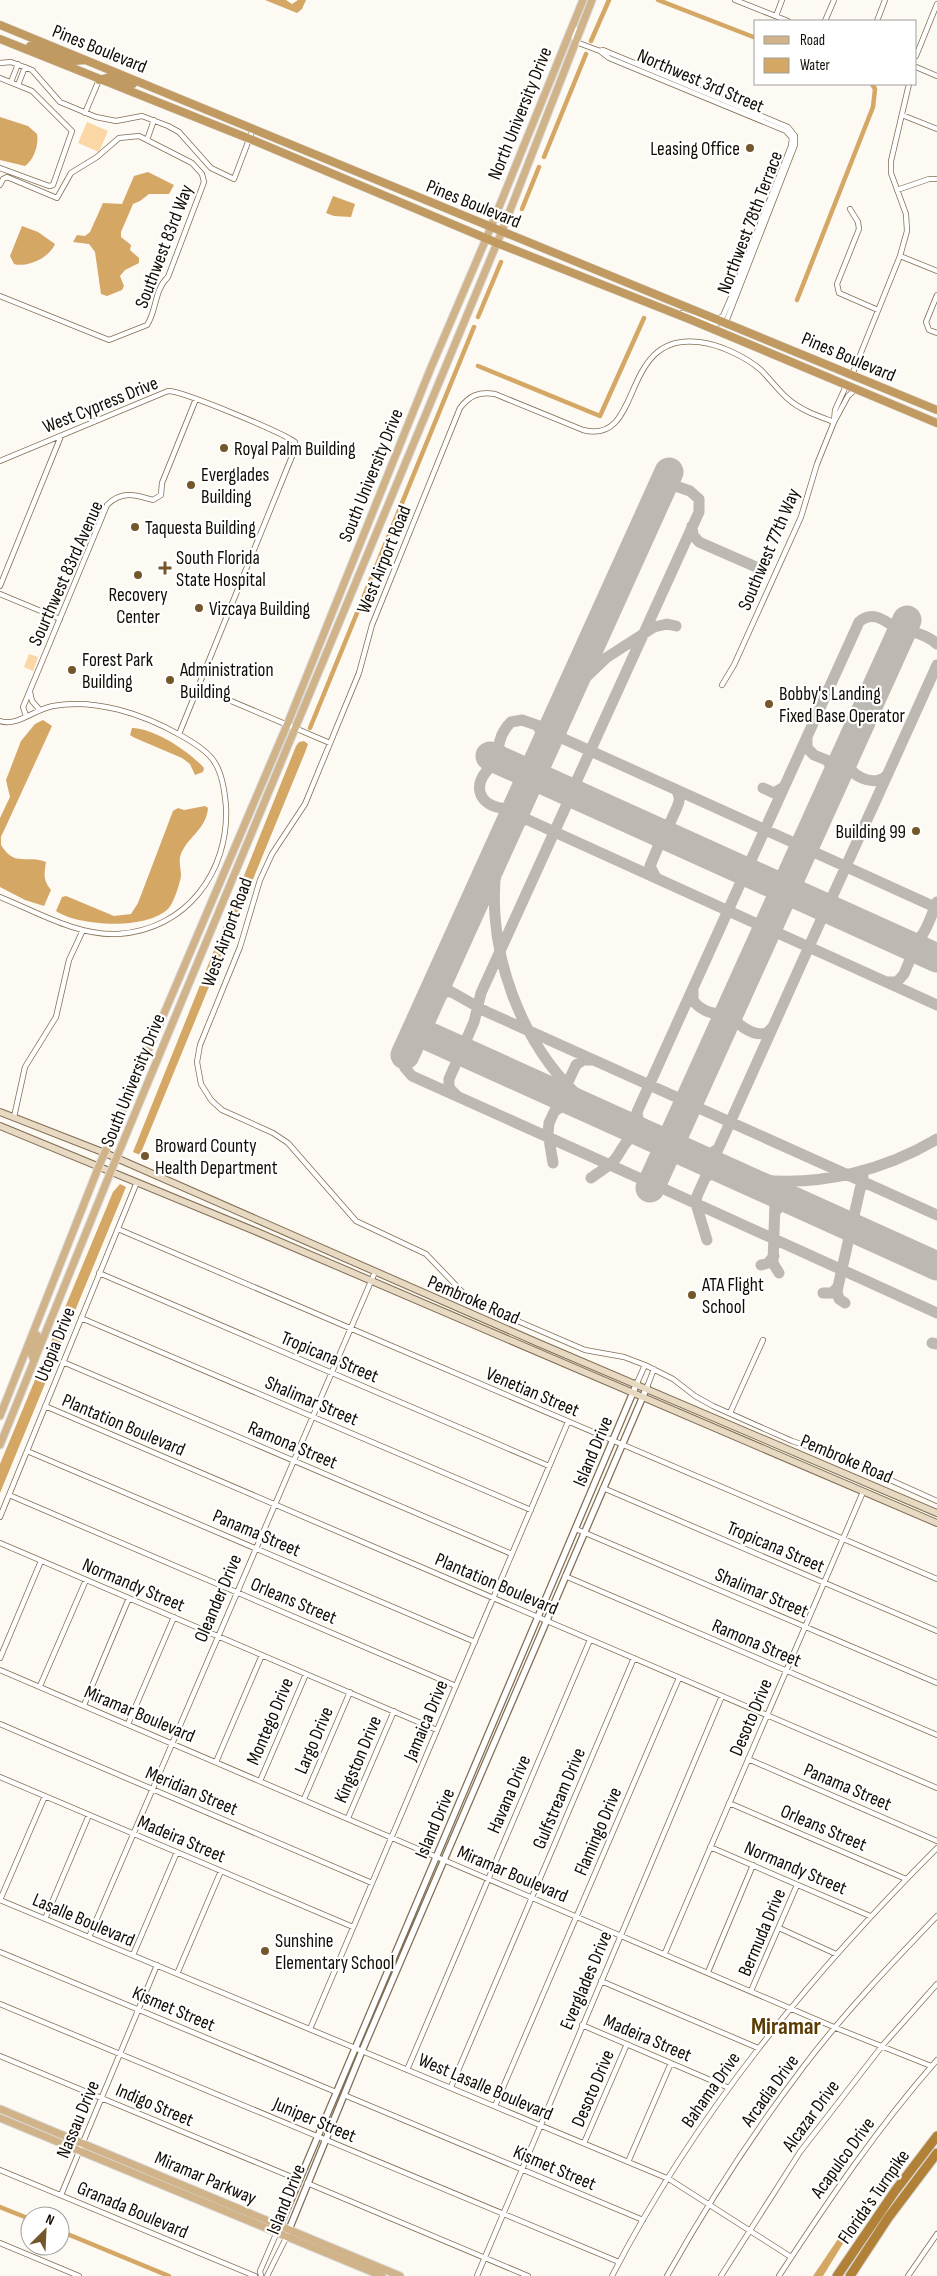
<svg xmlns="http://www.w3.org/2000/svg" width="937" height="2276" font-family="'Sofia Sans Condensed',sans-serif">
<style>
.green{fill:#fbd7a5}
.water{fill:#d4a765}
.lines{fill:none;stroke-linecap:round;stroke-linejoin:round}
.canal{stroke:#d4a765;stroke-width:4.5}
.taxiway{stroke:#beb8b2;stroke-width:11}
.runway{stroke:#beb8b2;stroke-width:29}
.minor-casing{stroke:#806e54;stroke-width:6}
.tertiary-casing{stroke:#806e54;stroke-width:8}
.secondary-casing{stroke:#806e54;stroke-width:8}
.primary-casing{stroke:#d9d8d7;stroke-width:9}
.trunk-casing{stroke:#d9d8d7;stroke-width:9}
.motorway-casing{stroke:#d9d8d7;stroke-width:11}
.minor{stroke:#fff;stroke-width:4.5}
.tertiary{stroke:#fff;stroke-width:5.5}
.secondary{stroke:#e8d9c3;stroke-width:6}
.primary{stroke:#d0b388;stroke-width:7}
.trunk{stroke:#c09a60;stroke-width:8}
.motorway{stroke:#b18138;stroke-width:9}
.poi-dot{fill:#73562a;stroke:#fff;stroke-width:2}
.labels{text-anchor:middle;stroke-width:4.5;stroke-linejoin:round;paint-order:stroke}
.street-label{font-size:19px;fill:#130c04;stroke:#fff}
.poi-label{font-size:19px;fill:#130c04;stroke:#fff;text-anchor:start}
.district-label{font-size:24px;font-weight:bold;fill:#5a3b00;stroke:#fff}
</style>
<rect width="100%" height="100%" fill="#fdf9f3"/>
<path class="green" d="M87,122l21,9 -9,21 -21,-9z
M29,654l9,3 -5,14 -9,-4z"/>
<path class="water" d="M265,0h21l6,4 6,-4h8l-4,9 -5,4z
M0,117l28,9 9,8c2,11 -3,26 -12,32l-25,-6z
M148,172l26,13 -5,9h-20l-9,7 -7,3 -12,28v5l10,8 -1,5 9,8v5l-14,7 -5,6 4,10 -2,4 -15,6 -6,-2 -6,-42 -6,-8 -16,-2 4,-7 8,1 5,-4 13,-29 19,1 12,-28z
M333,196l22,8 -4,13 -17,-1 -8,-3z
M22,226l16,6 17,12c-5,13 -27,24 -41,20l-4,-8z
M43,720l9,6 -51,111v8c14,23 26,9 45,17 -2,13 -3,18 5,28l-7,16 -19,-6 -25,-13v-69l10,-21 -4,-17 15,-39 14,-17z
M132,728c22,0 58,24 72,40l-1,4 -8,3 -5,-11 -8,-6 -47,-20 -5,-3z
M304,741l4,3 -2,6 -166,405 -7,-3 163,-406 3,-4z
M205,806l3,2c-2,23 -23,30 -28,49 -1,6 1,13 1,19 -1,7 -6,22 -10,29 -17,26 -92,22 -115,6l6,-14 4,-1 48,20 17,-2 7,-11 35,-92 5,-3 6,2z
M120,1184l6,3 -126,306v-29l113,-272z
M862,2207l1,4 -40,65h-10l46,-68z"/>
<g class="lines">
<path class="canal" d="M658,0l98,38
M591,41l18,-41
M544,157l42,-103
M522,209l17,-42
M797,300l76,-193 2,-18 -3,-5
M478,317l23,-55
M478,366l122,50 44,-98
M310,728l164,-401
M0,2207l30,12
M60,2231l109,45"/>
<path class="taxiway" d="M692,526l1,9 6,7 64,28
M560,714l22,-33 24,-23 48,-31 13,-3 9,2
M556,722l2,11 6,6 228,103h10l8,-7
M538,727l7,7 1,10
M807,738v10l7,7 20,8 11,-6
M845,757c1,18 30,32 42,18
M827,761l8,8 1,9
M504,762c-11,-11 -3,-30 7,-40l11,-2 23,8 11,-6
M504,762c-13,-1 -27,17 -24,30 4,16 29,21 40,11
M763,788l11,5 10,-6
M675,789c12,11 -5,26 -6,39l6,11
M520,803v9l6,7 229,104 6,6 2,10
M509,827l8,-7h10
M810,835v10l6,8 121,55
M502,841c-27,93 20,224 103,275
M792,842l6,7 1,10
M658,847v-9l-4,-8 11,-2 5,-6
M752,858l-1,9 6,9
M656,878l-6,-12 8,-19 5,-7 12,-1
M833,895l-1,11 6,7
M755,923h10l7,-5
M922,936l-1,8 5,9
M763,939l9,-6 8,1 157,71
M906,944c19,0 24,-27 31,-42
M440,979l8,11 39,22 189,85 9,1 8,-5
M886,982h11l7,-8 7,-17 -5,-13
M693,990v10c8,12 28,19 38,8
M429,1003l8,-11h13
M731,1008c0,15 22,29 36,25l6,-6
M722,1030l8,-6h9
M405,1055v13l7,8 227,102 11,1 7,-6
M693,1093l2,10 6,6 236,106
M457,1096l-8,-8v-9l25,-57 7,-29 86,-189 7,-6h9l-6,-7v-11l122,-268v-13l-9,-8 -20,-7 -11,11
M555,1111l12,-8 15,2
M692,1155l15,1 11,-7
M553,1163l-5,-30 1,-10 27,-58 7,-5h9
M657,1173v8l7,8 273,124
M591,1178c8,-6 19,-12 25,-20 10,-14 11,-26 32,-23l-9,-10 -2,-13 103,-228 1,-9 -5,-8 10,-2 6,-7 107,-236c15,-14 29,2 42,9 3,2 8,0 11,1 8,1 20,7 25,12
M705,1178l7,-5 9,-2c13,2 26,8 40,9 61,6 124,-10 176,-41
M762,1187l13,16 -2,60 6,10
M775,1212l7,-9 13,-1
M833,1219l12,9 3,10
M707,1240l-11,-36 1,-8 124,-276 1,-8 -5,-8 10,-2 6,-7 104,-230
M761,1265l7,-2 6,-7
M823,1293h9l6,-6
M845,1303l-6,-4 -2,-8 26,-115
M932,1343l5,1"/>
<path class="runway" d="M490,756l447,202
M417,1031l520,235
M405,1055l264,-583
M650,1188l257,-568"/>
<g class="minor-casing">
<path id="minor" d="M735,0l53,21
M776,16l6,-16
M825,21l9,-21
M877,21l8,-21
M575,29l-2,6 3,7 24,9 3,-1 185,77 7,9v9l-69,177 -12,2 -32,-11
M600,51l9,7 177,73 6,7 -1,8 -62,156 -6,14 -5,3
M916,56l21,-52
M0,63l11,-1 21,8 28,32 36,15 20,4 26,-5 26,10 11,6 32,36 23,11 19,-50
M916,67l21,9
M0,78l32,13 40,40 -19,54 -4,1 -49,-18
M11,82l7,-18
M18,85l7,-18
M85,113l14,-33
M902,115l35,14
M0,185l3,-6 4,-2 50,21 14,-25 26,-16 22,-19 20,-2 8,4 7,-20
M897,190l32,-11h8
M850,209l8,13 1,7 -22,55 2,9 39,17
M900,256l37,15
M937,295l-11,27 3,8 8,3
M0,296l109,44 38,-15c10,-15 7,-35 21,-48l36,-95 -2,-8 -10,-11 -45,-23
M852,375l48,-119 7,-25 -1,-17 -15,-41v-12l18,-77
M834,421l1,-11 11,-24
M834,422c-16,-6 -34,-12 -47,-24 -10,-9 -17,-19 -26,-28 -15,-13 -42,-26 -62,-28 -81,-10 -54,104 -116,88l-88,-36c-16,-3 -26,2 -35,14l-88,217 -13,48 -54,131 -33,50 -12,26 -20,67 -40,98 -3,17 4,22 10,16 11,10 51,23 15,10 68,78 70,33 45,47 114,49 39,7 21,8 28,14 22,17 18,10 79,35 45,15 100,45
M0,461l168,-70c15,0 113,41 127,51v7l-116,285
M0,586l61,-150
M0,594l60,25
M722,685l12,-20 67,-148 16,-53 17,-42 14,-26 7,-6
M198,687l132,56
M30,692l2,9 7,8
M26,716l-3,-9 3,-7 81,-195c15,-15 29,-10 46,-5l8,-5 1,-12 34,-84
M0,721c17,6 35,-12 53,-15 42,-8 90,8 127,29 11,6 29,17 35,28 7,11 10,31 11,44 3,65 -40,123 -108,127 -41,2 -81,-22 -118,-37
M14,1117l11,-50 31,-50 13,-57 14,-30
M118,1229l819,350
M99,1273l450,193
M81,1318l450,192
M63,1362l449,192
M637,1383l8,-18
M647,1387l7,-18
M45,1406l892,382
M730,1413l33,-73
M27,1451l448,191
M603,1488l334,143
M9,1495l447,191
M0,1517l137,-335
M576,1529l361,154
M0,1543l437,187
M565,1576l372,159
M0,1658l41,-97
M0,1670l836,358 95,38
M40,1686l46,-106
M84,1705l45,-107
M0,1724l372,159
M128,1724l46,-107
M748,1759l189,82
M216,1762l46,-107
M0,1777l353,150
M260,1781l46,-107
M304,1799l46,-107
M729,1803l177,76
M348,1818l46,-107
M710,1847l160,69
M0,1900l669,279 122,78
M0,1900l45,-104
M45,1919l44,-104
M779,1928l57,26
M89,1937l286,-665
M0,1952l336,140
M665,1953l198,-461
M133,1955l44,-103
M708,1972l45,-107
M177,1974l44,-103
M601,1981l157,67
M751,1991l46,-106
M0,2004l619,258
M582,2025l147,63
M310,2029l258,-607
M0,2056l299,124
M407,2070l183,-430
M451,2087l183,-429
M344,2095l299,125
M495,2106l184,-428
M584,2143l43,-99
M628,2162l43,-99
M0,2170l255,106
M307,2183l221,93
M61,2195l96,-230
M0,2243l79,33
M261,2276l-1,-5 17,-39
M267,2276l20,-40
M477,2276l245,-580
M612,2276c83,-161 198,-301 325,-428
M667,2276c41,-73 86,-143 137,-210 40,-53 87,-102 133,-150
M721,2276l79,-124 82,-106 55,-62
M779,2276c49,-75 99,-149 158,-216
M908,2276l29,-42"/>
</g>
<g class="tertiary-casing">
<path id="tertiary" d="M279,2228l358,-845
M288,2232l74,-181 285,-664"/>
</g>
<g class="secondary-casing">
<path id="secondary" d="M0,1112l105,41 431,189 401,171
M0,1126l255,105 682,292"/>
</g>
<g class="primary-casing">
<path id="primary" d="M34,1361l-3,-8 6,-18
M0,1416l99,-250 188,-441 143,-355 56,-131 97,-239
M0,1445l111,-274 391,-940 90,-231
M0,2109l400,167
M0,2118l382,158"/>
</g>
<g class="trunk-casing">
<path id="trunk" d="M0,25l937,385
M0,39l250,100 247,104 192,76 248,104
M30,46l44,15 11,-1
M99,80l11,-3 23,7"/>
</g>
<g class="motorway-casing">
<path id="motorway" d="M837,2276l58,-85 42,-55
M850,2276l38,-58 49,-65"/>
</g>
<use href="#minor" class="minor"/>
<use href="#tertiary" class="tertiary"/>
<use href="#secondary" class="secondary"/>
<use href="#primary" class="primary"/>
<use href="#trunk" class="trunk"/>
<use href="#motorway" class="motorway"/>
</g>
<g class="poi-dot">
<circle cx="750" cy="148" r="5"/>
<circle cx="224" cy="448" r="5"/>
<circle cx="191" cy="485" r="5"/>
<circle cx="135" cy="527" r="5"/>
<path d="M162.5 560.5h5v5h5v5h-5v5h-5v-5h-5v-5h5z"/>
<circle cx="138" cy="575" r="5"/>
<circle cx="199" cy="608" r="5"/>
<circle cx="72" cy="670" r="5"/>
<circle cx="170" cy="680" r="5"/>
<circle cx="769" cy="704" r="5"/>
<circle cx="916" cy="831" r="5"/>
<circle cx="145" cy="1156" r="5"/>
<circle cx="692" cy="1295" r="5"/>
<circle cx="265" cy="1951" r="5"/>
</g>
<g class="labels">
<g class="street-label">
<text transform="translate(100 48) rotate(22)" y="7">Pines Boulevard</text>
<text transform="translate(701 80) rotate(23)" y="7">Northwest 3rd Street</text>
<text transform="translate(519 113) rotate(-68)" y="7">North University Drive</text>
<text transform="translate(474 203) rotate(22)" y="7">Pines Boulevard</text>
<text transform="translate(749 222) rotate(-69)" y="7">Northwest 78th Terrace</text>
<text transform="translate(163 246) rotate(-69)" y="7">Southwest 83rd Way</text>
<text transform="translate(849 356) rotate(23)" y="7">Pines Boulevard</text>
<text transform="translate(100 404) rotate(-22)" y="7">West Cypress Drive</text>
<text transform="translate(370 475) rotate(-68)" y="7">South University Drive</text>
<text transform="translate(768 549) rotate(-67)" y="7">Southwest 77th Way</text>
<text transform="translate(383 559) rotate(-68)" y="7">West Airport Road</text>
<text transform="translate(65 573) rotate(-66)" y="7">Sourthwest 83rd Avenue</text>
<text transform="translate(226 932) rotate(-70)" y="7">West Airport Road</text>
<text transform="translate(132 1080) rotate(-68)" y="7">South University Drive</text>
<text transform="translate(474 1299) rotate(23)" y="7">Pembroke Road</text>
<text transform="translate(54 1344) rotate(-68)" y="7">Utopia Drive</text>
<text transform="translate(330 1356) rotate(23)" y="7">Tropicana Street</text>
<text transform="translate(533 1391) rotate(23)" y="7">Venetian Street</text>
<text transform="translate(312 1400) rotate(23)" y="7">Shalimar Street</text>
<text transform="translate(124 1424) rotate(23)" y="7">Plantation Boulevard</text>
<text transform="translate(293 1444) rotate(23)" y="7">Ramona Street</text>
<text transform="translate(592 1451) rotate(-67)" y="7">Island Drive</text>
<text transform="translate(847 1458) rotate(23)" y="7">Pembroke Road</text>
<text transform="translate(257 1532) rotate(23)" y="7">Panama Street</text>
<text transform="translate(776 1546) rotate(23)" y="7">Tropicana Street</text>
<text transform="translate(497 1583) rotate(23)" y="7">Plantation Boulevard</text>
<text transform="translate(134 1584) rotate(23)" y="7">Normandy Street</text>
<text transform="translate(762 1592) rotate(23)" y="7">Shalimar Street</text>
<text transform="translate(217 1598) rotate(-67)" y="7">Oleander Drive</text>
<text transform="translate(294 1600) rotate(23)" y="7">Orleans Street</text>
<text transform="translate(757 1642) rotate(23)" y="7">Ramona Street</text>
<text transform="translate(140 1713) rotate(23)" y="7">Miramar Boulevard</text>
<text transform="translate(750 1717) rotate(-67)" y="7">Desoto Drive</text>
<text transform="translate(425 1720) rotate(-67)" y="7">Jamaica Drive</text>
<text transform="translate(269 1721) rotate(-67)" y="7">Montego Drive</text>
<text transform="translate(313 1740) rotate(-67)" y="7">Largo Drive</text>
<text transform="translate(357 1759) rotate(-67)" y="7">Kingston Drive</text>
<text transform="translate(848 1786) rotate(23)" y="7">Panama Street</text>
<text transform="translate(192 1790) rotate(23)" y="7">Meridian Street</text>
<text transform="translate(508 1794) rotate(-67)" y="7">Havana Drive</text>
<text transform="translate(558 1798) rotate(-67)" y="7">Gulfstream Drive</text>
<text transform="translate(434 1823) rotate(-67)" y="7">Island Drive</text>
<text transform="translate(824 1827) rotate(23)" y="7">Orleans Street</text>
<text transform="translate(597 1831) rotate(-67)" y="7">Flamingo Drive</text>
<text transform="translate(182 1838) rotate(23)" y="7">Madeira Street</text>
<text transform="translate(796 1867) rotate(23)" y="7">Normandy Street</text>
<text transform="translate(513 1873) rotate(23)" y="7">Miramar Boulevard</text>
<text transform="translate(84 1919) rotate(23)" y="7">Lasalle Boulevard</text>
<text transform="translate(761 1932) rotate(-67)" y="7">Bermuda Drive</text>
<text transform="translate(585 1980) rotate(-67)" y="7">Everglades Drive</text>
<text transform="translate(174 2008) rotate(23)" y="7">Kismet Street</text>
<text transform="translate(648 2037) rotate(23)" y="7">Madeira Street</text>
<text transform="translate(486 2086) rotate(23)" y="7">West Lasalle Boulevard</text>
<text transform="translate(592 2088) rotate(-67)" y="7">Desoto Drive</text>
<text transform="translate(710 2089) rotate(-55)" y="7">Bahama Drive</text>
<text transform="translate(769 2090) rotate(-54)" y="7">Arcadia Drive</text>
<text transform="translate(155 2104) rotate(23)" y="7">Indigo Street</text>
<text transform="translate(810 2115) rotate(-54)" y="7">Alcazar Drive</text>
<text transform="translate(77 2119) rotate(-67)" y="7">Nassau Drive</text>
<text transform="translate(315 2119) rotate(23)" y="7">Juniper Street</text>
<text transform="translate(842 2157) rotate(-54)" y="7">Acapulco Drive</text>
<text transform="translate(555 2167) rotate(23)" y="7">Kismet Street</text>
<text transform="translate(206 2177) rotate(23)" y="7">Miramar Parkway</text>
<text transform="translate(873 2196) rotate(-55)" y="7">Florida's Turnpike</text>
<text transform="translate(285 2199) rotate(-68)" y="7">Island Drive</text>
<text transform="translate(133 2209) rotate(23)" y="7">Granada Boulevard</text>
</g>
<g class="poi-label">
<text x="740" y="155" text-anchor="end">Leasing Office</text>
<text x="234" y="455">Royal Palm Building</text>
<text x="201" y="481">Everglades<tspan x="201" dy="22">Building</tspan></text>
<text x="145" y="534">Taquesta Building</text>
<text x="176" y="564">South Florida<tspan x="176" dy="22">State Hospital</tspan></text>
<text x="138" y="601" text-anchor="middle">Recovery<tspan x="138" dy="22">Center</tspan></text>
<text x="209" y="615">Vizcaya Building</text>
<text x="82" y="666">Forest Park<tspan x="82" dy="22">Building</tspan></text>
<text x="180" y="676">Administration<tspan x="180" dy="22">Building</tspan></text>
<text x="779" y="700">Bobby's Landing<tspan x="779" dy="22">Fixed Base Operator</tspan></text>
<text x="906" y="838" text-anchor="end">Building 99</text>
<text x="155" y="1152">Broward County<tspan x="155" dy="22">Health Department</tspan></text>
<text x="702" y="1291">ATA Flight<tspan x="702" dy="22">School</tspan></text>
<text x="275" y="1947">Sunshine<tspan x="275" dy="22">Elementary School</tspan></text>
</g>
<g class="district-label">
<text x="786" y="2034">Miramar</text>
</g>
</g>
<rect x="754" y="20" width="162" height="65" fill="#ffffff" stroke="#a19e9b"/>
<rect x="764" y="36" width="25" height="8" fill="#d0b388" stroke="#a19e9b"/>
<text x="800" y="45" font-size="15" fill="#130c04">Road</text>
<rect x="764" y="58" width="25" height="15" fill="#d4a765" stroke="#a19e9b"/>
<text x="800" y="70" font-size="15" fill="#130c04">Water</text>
<g transform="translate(45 2231) rotate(24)"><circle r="24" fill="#ffffff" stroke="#a19e9b"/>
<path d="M0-4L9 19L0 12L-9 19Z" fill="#73562a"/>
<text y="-8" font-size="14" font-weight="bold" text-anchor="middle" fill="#130c04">N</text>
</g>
</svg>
